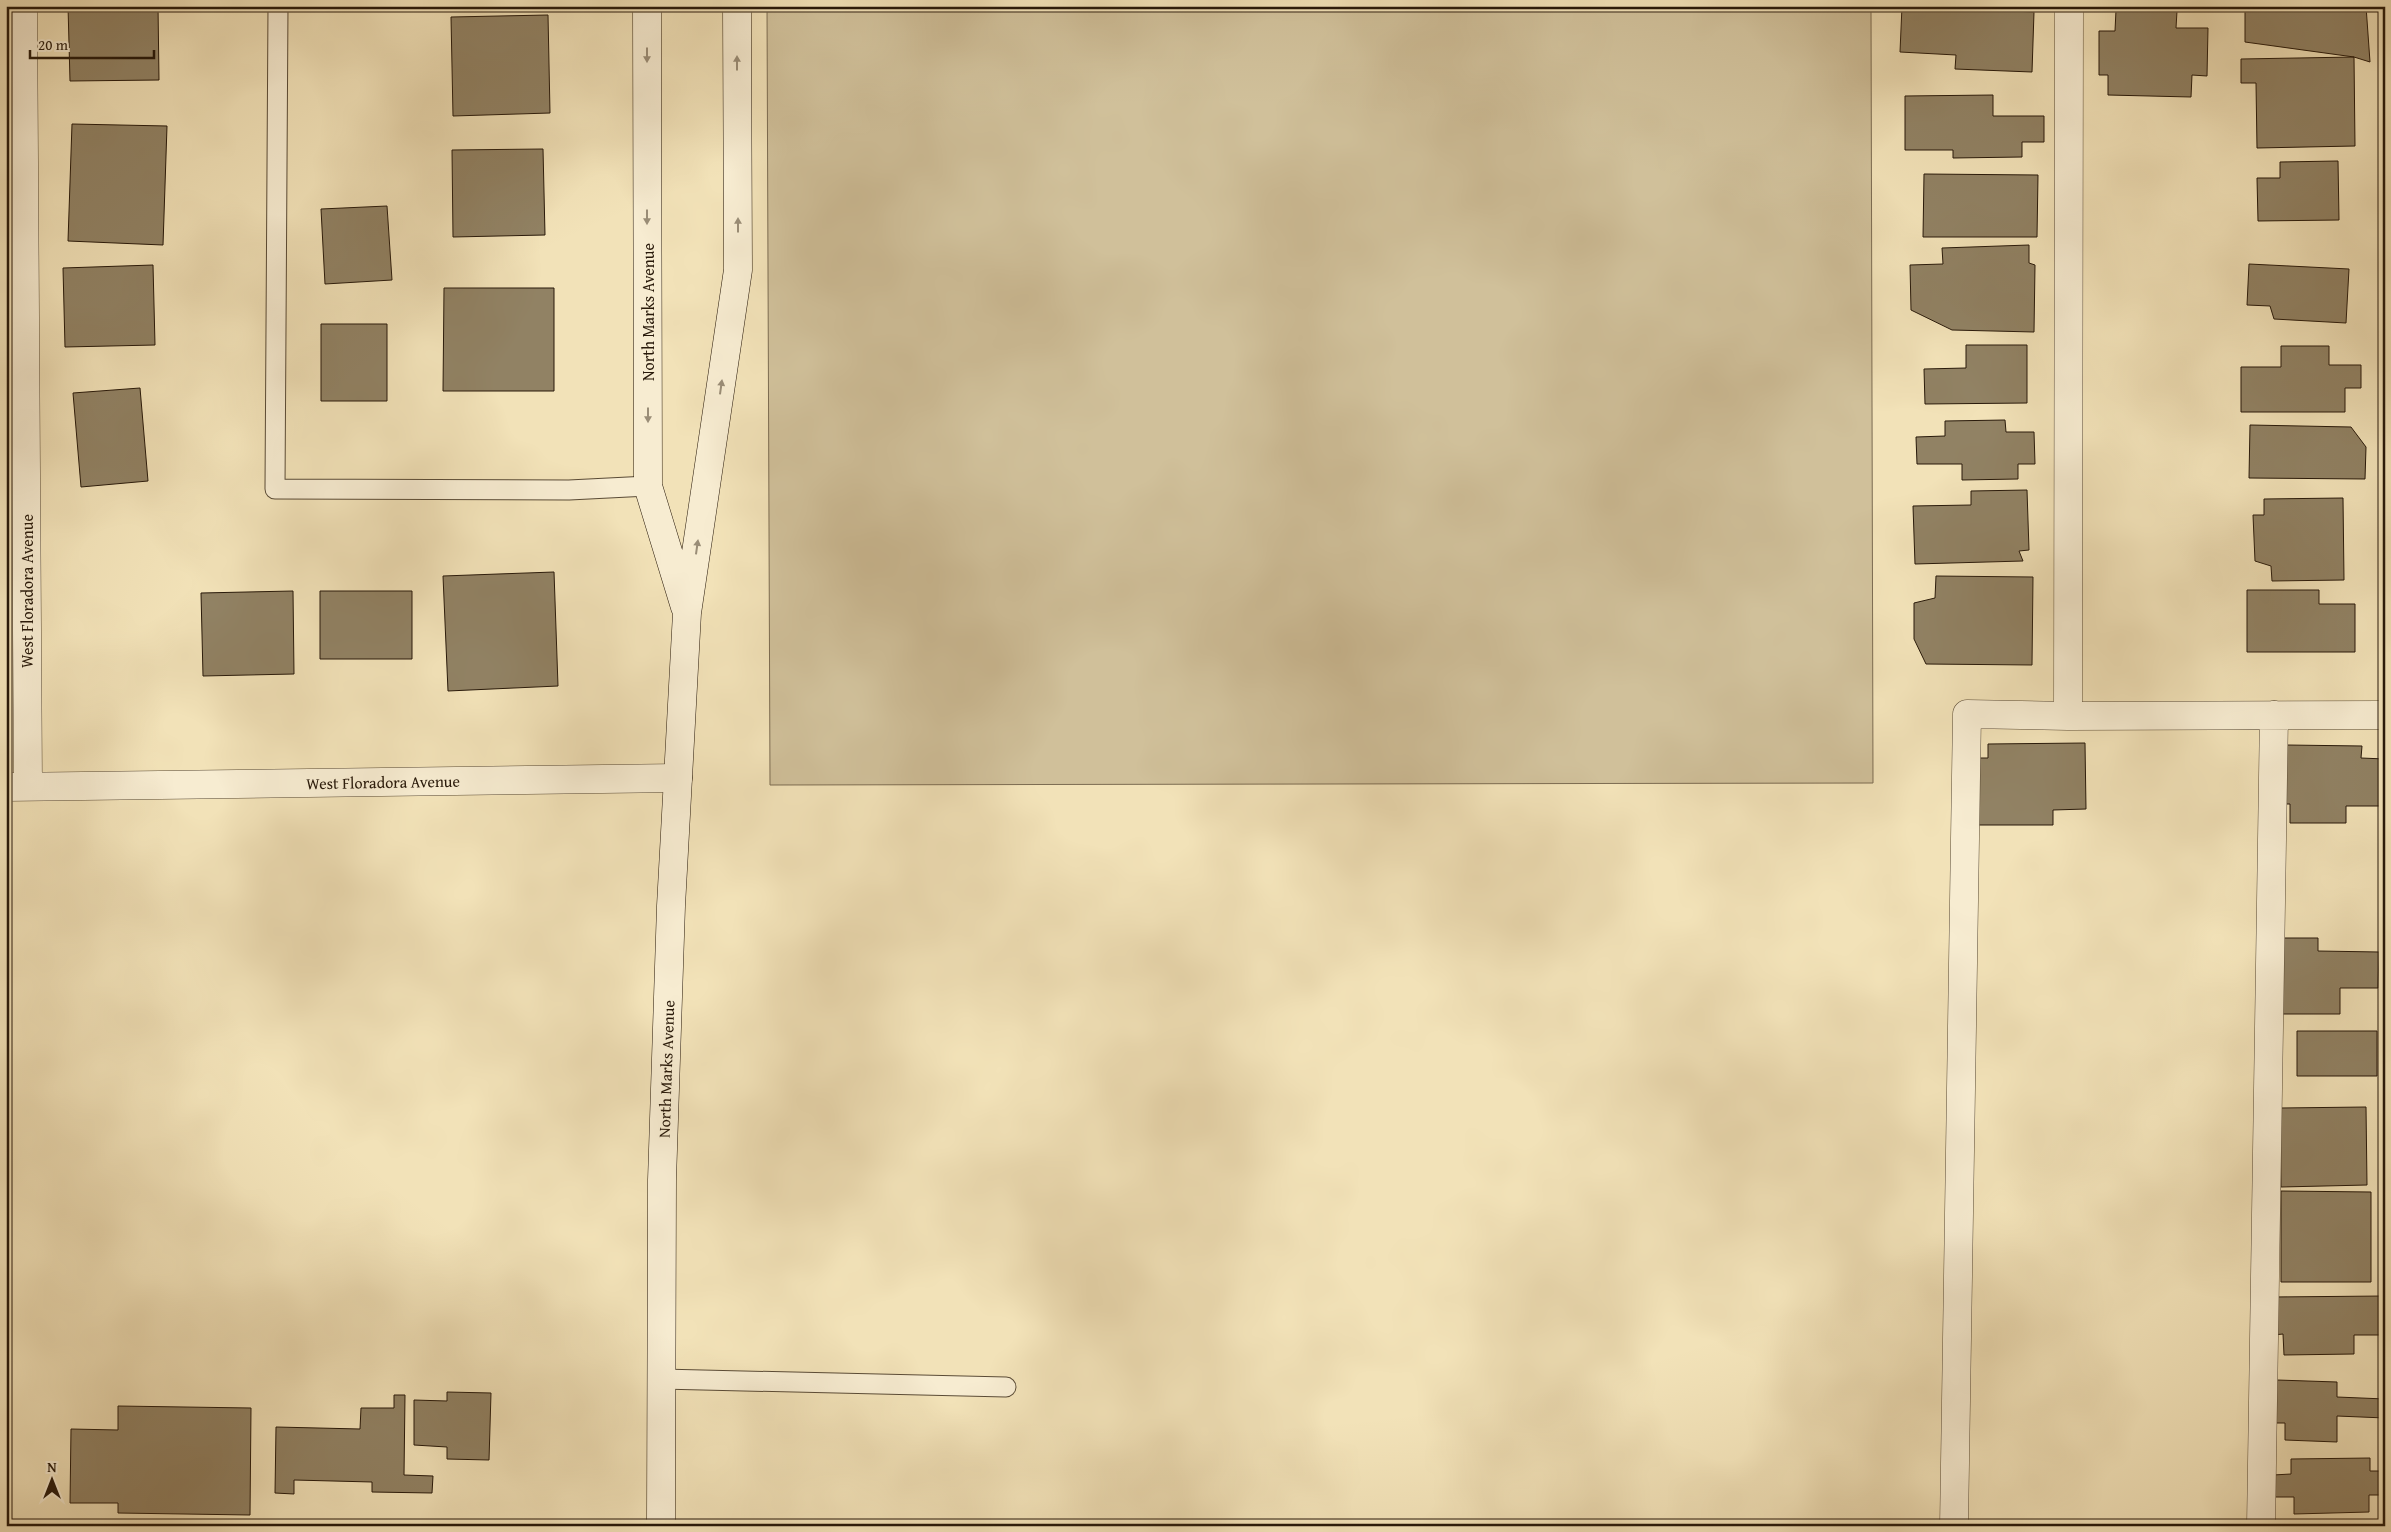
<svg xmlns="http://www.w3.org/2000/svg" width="2391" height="1532" font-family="'Gentium Book Plus',serif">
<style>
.green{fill:#d0c09a;stroke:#7c6c52}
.building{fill:#918264;stroke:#28190a}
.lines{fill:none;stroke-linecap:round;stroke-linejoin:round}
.service-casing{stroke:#5a4b36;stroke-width:21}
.minor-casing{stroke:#5a4b36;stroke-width:29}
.secondary-casing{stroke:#28190a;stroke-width:29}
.service{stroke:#f7ecd1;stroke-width:19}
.minor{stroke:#f7ecd1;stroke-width:28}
.secondary{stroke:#f7ecd1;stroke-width:28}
.oneway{fill:#9a8d77}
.labels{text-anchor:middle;stroke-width:4;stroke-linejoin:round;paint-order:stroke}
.street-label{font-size:16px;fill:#28190a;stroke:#f7ecd1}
</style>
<rect width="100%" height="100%" fill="#f2e2b8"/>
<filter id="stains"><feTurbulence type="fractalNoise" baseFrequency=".004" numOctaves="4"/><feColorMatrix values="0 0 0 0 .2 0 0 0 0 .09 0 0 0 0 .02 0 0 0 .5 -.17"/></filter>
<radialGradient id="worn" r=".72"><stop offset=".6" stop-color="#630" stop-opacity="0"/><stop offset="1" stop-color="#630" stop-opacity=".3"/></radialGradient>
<path class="green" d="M767,6h1104l2,777 -1103,2z"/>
<path class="building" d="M68,6h90l1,74 -89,1z
M1902,6l132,6 -2,60 -77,-3 1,-14 -56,-3z
M2245,6h121l4,56 -16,-5 -109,-15z
M2116,10l61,1 -1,17h32l-1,48 -15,-1 -1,22 -83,-2v-20h-9v-44h16z
M548,15l2,98 -97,3 -2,-99z
M2354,57l1,89 -98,2 -1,-65h-15v-24z
M1993,95v21h51v26h-22v15l-69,1v-8h-48v-54z
M72,124l95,2 -4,119 -95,-4z
M543,149l2,86 -92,2 -1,-87z
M2338,161l1,59 -81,1 -1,-43h23v-16z
M1924,174l114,1 -1,62h-114z
M387,206l5,74 -67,4 -4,-75z
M2029,245v18l6,2 -1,67 -82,-2 -41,-20 -1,-45 33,-1 -1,-16z
M2249,264l100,5 -3,54 -72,-4 -4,-13 -23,-1z
M153,265l2,80 -90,2 -2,-79z
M444,288h110v103h-111z
M321,324h66v77h-66z
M1966,345h61v58l-102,1 -1,-35 42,-1z
M2281,346h48v19h32v23h-16v24h-104v-45h40z
M140,388l8,93 -67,6 -8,-94z
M2005,420l1,12h28l1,32h-17v15l-56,1v-16h-45l-1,-27 29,-1v-15z
M2250,425l101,2 15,20 -1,32 -116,-1z
M2027,490l2,60 -10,1 4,10 -108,3 -2,-58 58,-1v-14z
M2343,498l1,82 -72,1 -1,-15 -16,-5 -2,-46h11v-16z
M554,572l4,114 -110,5 -5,-115z
M1936,576l97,1 -1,88 -106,-1 -12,-25v-36l21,-5z
M2247,590h72v14h36v48h-108z
M293,591l1,83 -91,2 -2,-83z
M320,591h92v68h-92z
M2085,743l1,66 -33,1v15h-77l-1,-67h13v-14z
M2287,745l75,1 -1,12 24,1v47h-39v17h-56v-19h-14z
M2279,938h39v13l61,1 -1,36h-38v26h-61z
M2297,1031h80v45h-80z
M2366,1107l1,78 -86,2 -1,-79z
M2281,1191l90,1v90h-90z
M2384,1296l1,39h-31v19l-70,1 -1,-21 -10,1 -1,-38z
M2277,1380l60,2v15l48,2v19l-48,-2v26l-52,-2v-17h-10z
M447,1392l44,1 -2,67 -42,-1v-12l-33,-2v-45l33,1z
M394,1395h11l-1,80 29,1 -1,17 -60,-1v-10l-78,-2v14l-19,-1 1,-66 84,2 1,-21h33z
M118,1406l133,2 -1,107 -132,-2v-10h-48l1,-74 47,1z
M2370,1458v13h15v24h-16v17l-75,2v-17h-21v-22l18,-1v-15z"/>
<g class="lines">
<g class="service-casing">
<path id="service" d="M278,6l-3,483 294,1 79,-4
M661,1379l345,8"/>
</g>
<g class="minor-casing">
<path id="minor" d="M23,6l5,780
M2068,716l1,-710
M6,787l672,-9
M1954,1526l13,-812 101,2 317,-1
M2261,1526l13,-811"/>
</g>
<g class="secondary-casing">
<path id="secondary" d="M647,6l1,480 37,121
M661,1526l1,-346 9,-274 16,-293 51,-343 -1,-264"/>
</g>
<use href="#service" class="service"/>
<use href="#minor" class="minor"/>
<use href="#secondary" class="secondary"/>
</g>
<defs><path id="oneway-solid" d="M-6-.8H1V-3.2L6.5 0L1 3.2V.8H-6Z" transform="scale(1.25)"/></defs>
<g class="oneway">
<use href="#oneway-solid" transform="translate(647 55) rotate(90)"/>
<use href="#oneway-solid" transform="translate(737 63) rotate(-90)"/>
<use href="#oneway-solid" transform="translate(647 217) rotate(90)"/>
<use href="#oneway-solid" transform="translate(738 225) rotate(-90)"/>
<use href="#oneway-solid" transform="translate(721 387) rotate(-82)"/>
<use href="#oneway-solid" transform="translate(648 415) rotate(90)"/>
<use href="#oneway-solid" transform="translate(697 547) rotate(-82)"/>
</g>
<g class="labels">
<g class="street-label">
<text transform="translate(648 312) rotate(-90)" y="6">North Marks Avenue</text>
<text transform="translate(27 591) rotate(-90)" y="6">West Floradora Avenue</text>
<text transform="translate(383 782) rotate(-1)" y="6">West Floradora Avenue</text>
<text transform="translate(666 1069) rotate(-88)" y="6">North Marks Avenue</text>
</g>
</g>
<rect width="2391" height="1532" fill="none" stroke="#f2e2b8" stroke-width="25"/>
<rect x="8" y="8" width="2376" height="1517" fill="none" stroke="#28190a" stroke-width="2.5"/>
<rect x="12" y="12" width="2366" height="1507" fill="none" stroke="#28190a"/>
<g transform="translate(52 1480)" stroke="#f7ecd1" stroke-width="4" paint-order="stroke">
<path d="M0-4L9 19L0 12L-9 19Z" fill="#28190a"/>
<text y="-8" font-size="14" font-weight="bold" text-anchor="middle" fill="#28190a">N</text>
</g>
<path d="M30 50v8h124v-8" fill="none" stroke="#28190a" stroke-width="2.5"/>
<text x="38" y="50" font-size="15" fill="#28190a" stroke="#f7ecd1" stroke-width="4" paint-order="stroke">20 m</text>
<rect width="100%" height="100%" filter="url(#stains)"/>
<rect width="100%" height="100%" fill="url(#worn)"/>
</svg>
